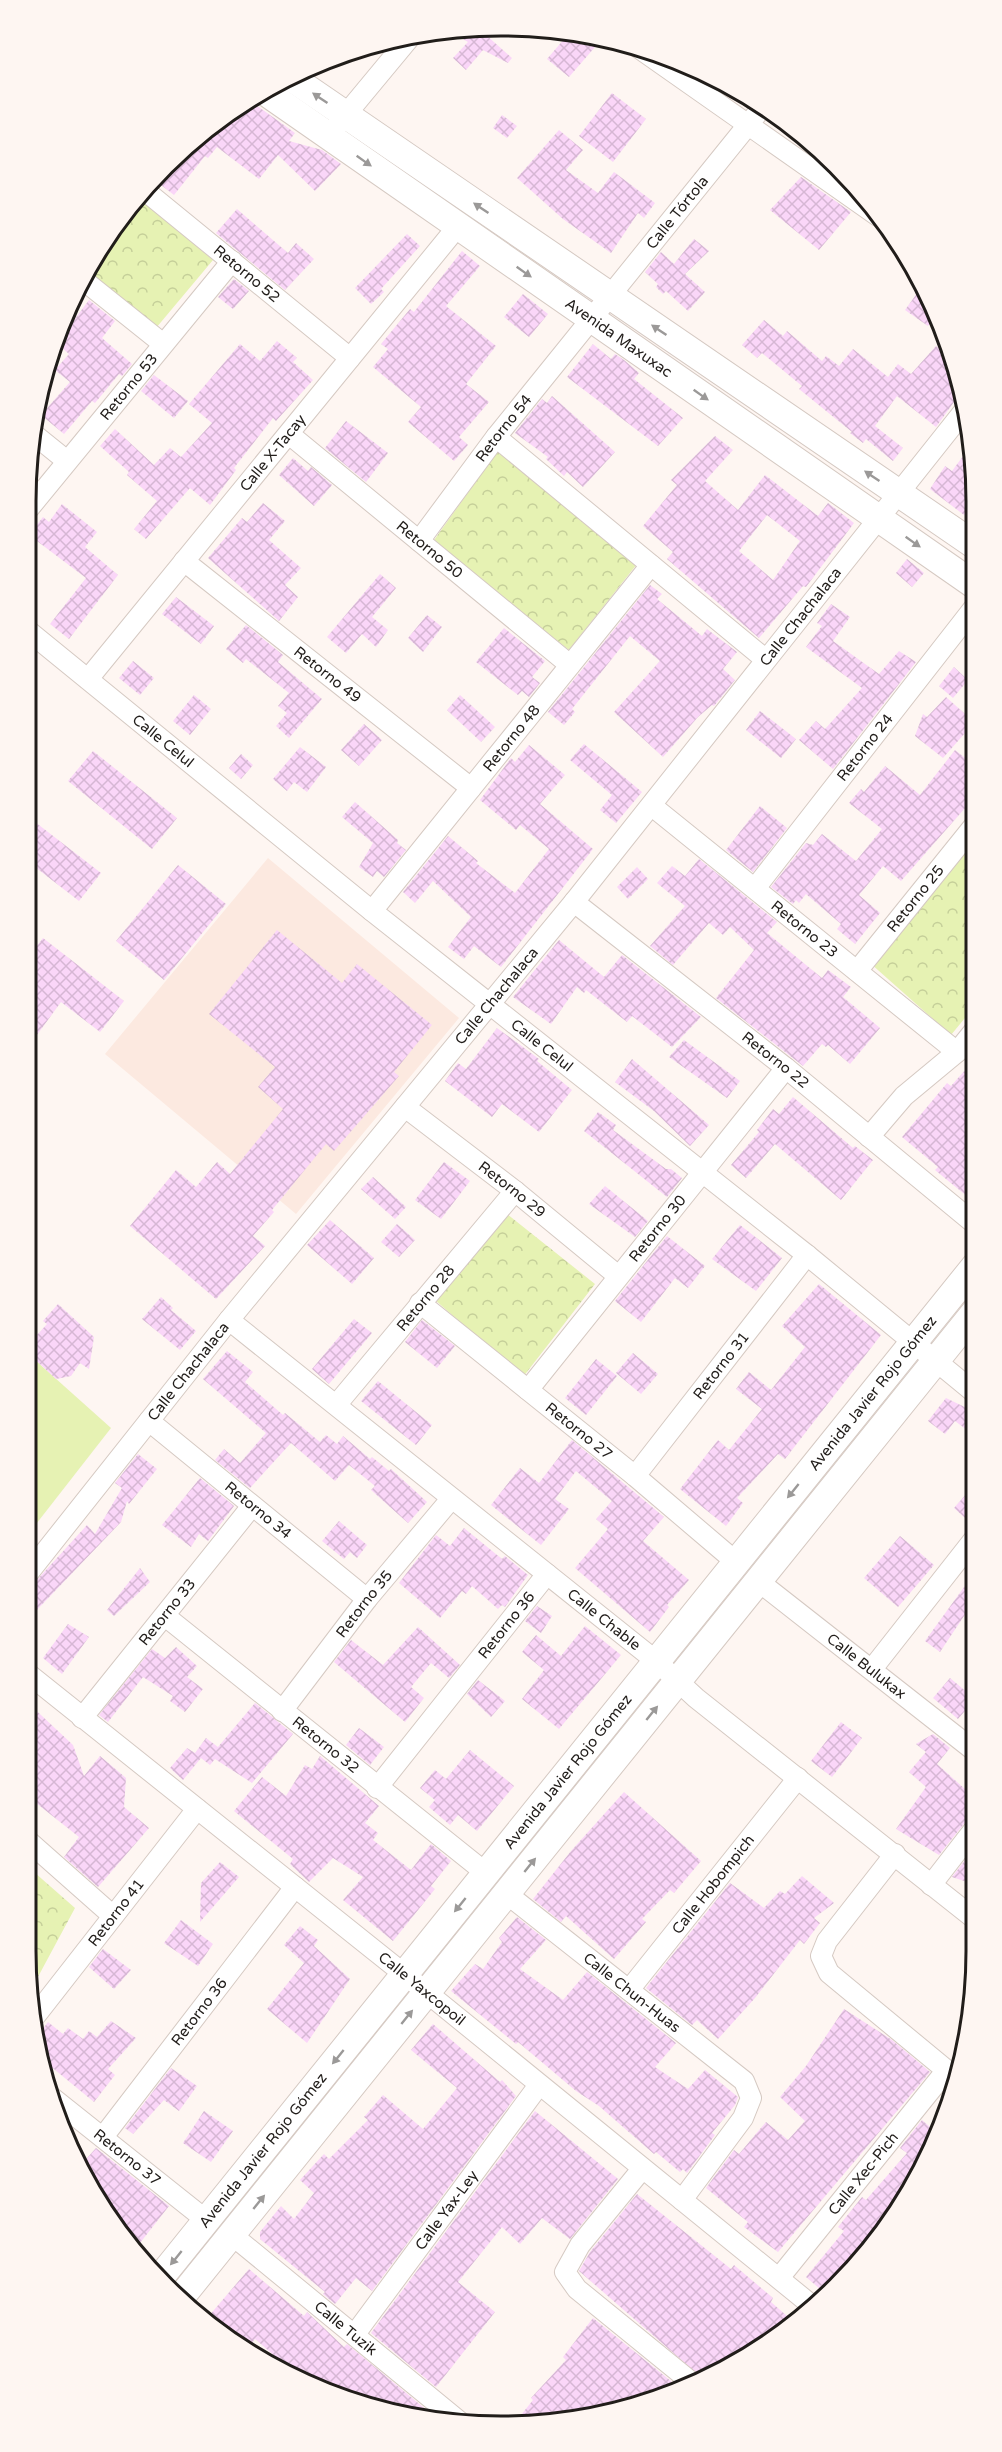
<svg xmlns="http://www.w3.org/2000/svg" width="1002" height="2452" font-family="'Varela Round',sans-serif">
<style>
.education{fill:#fce9e0}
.grass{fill:#e6f2b3}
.forest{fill:url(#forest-crowns)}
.building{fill:url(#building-cross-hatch);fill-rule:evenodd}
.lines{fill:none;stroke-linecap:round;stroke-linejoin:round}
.street-casing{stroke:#d5c9c2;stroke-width:22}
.secondary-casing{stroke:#d5c9c2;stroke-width:29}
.street{stroke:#fff;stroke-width:20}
.secondary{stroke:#fff;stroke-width:27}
.oneway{fill:#9b9998}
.labels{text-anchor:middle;stroke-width:4.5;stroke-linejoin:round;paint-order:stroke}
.street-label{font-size:15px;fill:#211d1a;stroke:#fef6f2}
.rim{fill:none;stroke:#211d1a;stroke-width:3}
</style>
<defs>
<pattern id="forest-crowns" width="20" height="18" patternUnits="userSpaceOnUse" patternTransform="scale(1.5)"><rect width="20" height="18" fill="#e6f2b3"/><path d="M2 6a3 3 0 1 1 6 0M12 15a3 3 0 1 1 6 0" fill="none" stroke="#c5cf99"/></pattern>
<pattern id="building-cross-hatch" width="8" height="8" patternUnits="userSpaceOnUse" patternTransform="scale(1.5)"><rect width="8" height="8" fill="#fad6f8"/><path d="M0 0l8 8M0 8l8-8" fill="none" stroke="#d6b7d4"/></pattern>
</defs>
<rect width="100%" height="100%" fill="#fef6f2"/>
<path class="education" d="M268,858l191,160 -163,196 -191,-160z"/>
<path class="grass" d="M26,1352l85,76 -85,109z"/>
<path class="forest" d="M137,196l76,64 -62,74 -68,-58 6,-12z
M499,449l138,115 -68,86 -137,-107z
M973,844l1,163 -23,28 -81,-72z
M507,1214l88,70 -72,93 -88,-77z
M26,1865l49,43 -43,80 -6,-37z"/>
<path class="building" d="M470,27h7l35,31 -4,5 -25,-13 -17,20 -13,-12 15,-16 -21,-12z
M571,31l31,8 -33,38 -22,-18z
M612,93l34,26 -33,43 -34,-26z
M242,105l8,7 6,-7 39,28 -6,8 33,9 19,14 -26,27 -37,-36 -19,24 -42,-32 -9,11 -3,-2 -31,39 -13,-10 36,-47 14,-14z
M502,115l15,11 -10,12 -14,-10z
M559,130l24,20 -17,20 32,23 16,-21 41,31 -11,15 -6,-5 -27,40 -48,-34 -46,-41z
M801,177l50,35 -32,38 -49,-40z
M237,209l51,44 8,-10 18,16 -29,31 -69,-57z
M407,234l13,12 -39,43 3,3 -13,12 -16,-16z
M694,239l15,12 -24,23 20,18 -17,19 -22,-20 -3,3 -7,-7 2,-3 -13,-12 16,-20 13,12z
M462,251l18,15 -34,40 50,40 -30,38 23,18 -30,35 9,8 -14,16 -46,-39 13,-15 -48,-40 15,-18 -7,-5 29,-35 4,3z
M234,279l15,12 -16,18 -15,-12z
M923,285l12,31 -7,10 -23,-16z
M523,294l25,20 -19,23 -25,-20z
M89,300l26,21 -13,17 30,26 -10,12 -3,-2 -24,29 -3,-2 -28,33 -23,-19 29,-33 -15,-12 14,-16 -15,-13 10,-23 7,6z
M764,320l19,16 4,-5 35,30 4,-5 13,10 14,-17 35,28 10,-13 13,10 25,-28 11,9 12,40 -23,32 -39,-31 -22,30 28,22 -10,13 -27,-22 -3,4 -13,-10 2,-1 -53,-43 3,-3 -40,-33 -5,5 -15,-13z
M277,341l20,17 -4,4 20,18 -37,41 -3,-3 -39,50 2,2 -26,35 -20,-17 -44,51 -12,-10 23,-28 -30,-26 2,-3 -29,-26 15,-17 39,36 16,-17 11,9 31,-34 -23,-19 51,-60 20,17z
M593,344l18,15 4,-5 9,6 15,13 -5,6 49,39 -25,28 -91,-69z
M154,375l34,26 -14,17 -33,-27z
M552,396l63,56 -32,35 -16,-15 -3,4 -18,-17 2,-2 -33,-24 27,-34 5,4z
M346,421l42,32 -22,29 -41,-34z
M715,436l18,14 -28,31 33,29 27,-35 53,41 10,-13 26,20 -48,64 -3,-1 -44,52 -92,-79 6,-7 -30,-26 34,-41 -6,-5zM767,515l33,26 -27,39 -34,-29z
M972,444l1,60 -9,11 -34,-26 15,-23 7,5z
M293,458l15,13 3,-4 21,18 -18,21 -35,-31z
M263,503l22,18 -16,19 32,28 -16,17 13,12 -19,24 -71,-63 34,-40 5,4z
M62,504l35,28 -12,15 33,28 -49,64 -19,-15 36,-46 -57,-43 14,-18 6,5z
M907,559l17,14 -12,14 -16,-14z
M380,574l16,14 -24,29 16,13 -12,17 -14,-13 -16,19 -19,-16z
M650,585l12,9 -5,5 45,37 5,-7 30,23 -14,17 12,11 -21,26 -2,-1 -14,12 -35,40 -49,-45 46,-51 -30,-25 -58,73 3,3 -11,13 -16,-13z
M176,597l38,29 -13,18 -39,-30z
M831,604l19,13 -17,24 46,33 20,-23 17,11 -83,107 -34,-29 17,-19 9,8 37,-41 -56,-41 16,-21 -5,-3z
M427,615l15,12 -19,25 -15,-14z
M246,625l37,30 -5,7 44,37 -33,39 -13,-12 11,-13 -9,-7 11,-13 -43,-34 -3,4 -17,-14z
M504,628l41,33 -13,16 8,6 -11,14 -7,-6 -4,4 -42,-33z
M133,661l21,17 -14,17 -21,-17z
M954,667l14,13 -15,18 -14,-12z
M194,695l17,14 -21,26 -17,-14z
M460,695l35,32 -14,15 -34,-32z
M946,697l27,24v3l-30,34 -28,-22 8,-22 4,3z
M760,711l36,28 -15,19 -35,-28z
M364,724l18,16 -23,26 -18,-16z
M584,744l58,48 -26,31 -16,-13 12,-15 -42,-35z
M529,745l36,30 -25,29 53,45 -92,118 -27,-21 -10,13 -16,-12 23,-30 -38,-36 -18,22 -12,-11 45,-56 30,25 -2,2 39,30 34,-44 -29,-24 -4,5 -36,-30 31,-42 4,4z
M300,747l26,20 -19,25 -13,-10 -7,9 -14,-12z
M955,750l18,14v35l-72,82 -18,-15 -24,29 21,18 -25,31 -18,-15 4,-5 -35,-30 -7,9 -3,-3 -3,4 -22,-17 35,-44 7,2 9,-11 34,27 26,-32 -33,-26 12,-14 3,3 21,-26 35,29z
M93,751l84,67 -25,31 -84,-68z
M241,754l12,11 -12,14 -12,-11z
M355,802l43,38 -1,3 9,7 -22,27 -7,-6 -4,6 -14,-10 14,-24 -31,-26z
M760,806l27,22 -34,44 -27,-22z
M26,815l75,58 -22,28 -53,-41z
M699,859l78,63 -10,11 55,45 6,-8 23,17 -8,10 37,31 -30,36 -22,-19 -2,2 -4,-3 -19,22 -87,-68 38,-48 -24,-23 -7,8 -14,-12 -36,42 -23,-19 35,-40 -28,-23 15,-17 13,10z
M178,865l48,39 -62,76 -48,-39z
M637,867l11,12 -20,20 -11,-12z
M277,930l65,53 15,-19 75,61 -38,47 5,4 -65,75 -8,-7 -54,66 2,2 -21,24 12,10 -49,53 -86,-73 46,-56 20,17 21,-25 13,12 53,-65 -25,-22 17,-20 -66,-53z
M43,938l81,63 -24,31 -39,-30 -35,48v-90z
M559,940l45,37 18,-22 79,62 -29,30 -40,-31 -5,6 -41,-32 -2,3 -7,-6 -26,37 -38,-27z
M497,1028l42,31 -2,2 35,29 -33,42 -37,-28 -10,13 -47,-36 13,-18 8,6z
M684,1040l56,41 -13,17 -58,-41z
M632,1059l77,66 -19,21 -36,-35 -39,-29z
M974,1060v58l-10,12 10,8v64l-39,-32 3,-3 -36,-30 45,-54 4,3z
M793,1097l60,51 2,-2 18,14 -32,40 -66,-56 -29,34 -15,-13 28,-33 -2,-2 16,-21 6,5z
M598,1112l18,13 -3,5 53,39h5l11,9 -15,19 -83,-66z
M444,1162l26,19 -29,38 -26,-19z
M373,1177l33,30 -11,12 -34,-30z
M605,1186l43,35 -13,16 -46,-33z
M330,1220l44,38 -22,26 -45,-39z
M397,1224l18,16 -16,17 -18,-15z
M740,1225l42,33 -26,33 -44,-32z
M667,1236l38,30 -17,22 -13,-10 -34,44 -26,-21z
M819,1284l62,51 -96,124 -7,-5 -41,44 6,5 -17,23 -46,-37 38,-49 11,10 33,-41 -26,-20 13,-17 22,18 34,-43 -23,-21z
M161,1297l12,11 -2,2 25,21 -16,19 -38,-31z
M58,1304l36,33 -5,32 -9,-6 -9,13 -15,3 -30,-28v-4l21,-23 -4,-3z
M354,1319l18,14 -43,51 -17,-15z
M422,1320l33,26 -18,22 -32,-26z
M227,1351l26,21 -8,10 38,33 2,-2 35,29 6,-7 11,9 6,-8 27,23 2,-2 17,14 2,-2 36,33 -19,21 -37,-33 4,-4 -26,-21 -14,16 -44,-38 -41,45 -35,-28 9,-11 16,14 26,-30 -63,-54z
M633,1353l25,21 -17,20 -25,-21z
M596,1359l21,17 -31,39 -21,-17z
M378,1381l54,44 -16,20 -55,-44z
M946,1398l29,14v24l-20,-15 -10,13 -17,-13z
M572,1440l92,77 -21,24 46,39 -22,25 2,2 -19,25 -75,-64 33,-39 -12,-10 16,-18 -36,-30 -21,28 14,10 -28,36 -50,-40 29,-37 19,15z
M138,1454l19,15 -28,35 -2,-3 -6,21 -87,91 -8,-8v-13l61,-67 8,9 27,-46 -7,-5z
M200,1478l34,28 -26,35 -9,-7 -8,13 -29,-22z
M975,1484v42h-1l-20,-18z
M339,1521l28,24 -10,13 -7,-6 -6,7 -22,-18z
M464,1528l38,31 3,-3 23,19 -23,32 -3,-2 -4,4 -26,-23 -6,8 -4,-3 -22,27 -41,-35 37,-48 14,11z
M900,1536l34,29 -36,42 -34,-29z
M140,1568l10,14 -36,34 -7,-6z
M975,1572l1,44 -8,-6 -28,42 -15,-11z
M537,1606l15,10 -11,17 -16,-12z
M68,1624l21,13 -27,37 -19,-16z
M585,1626l36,29 -62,74 -37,-30 22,-29 -22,-18 14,-17 25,21z
M418,1627l42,38 -11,13 -18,-15 -20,24 13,11 -19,24 -71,-60 17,-22 32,25z
M176,1647l21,19 -10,11 16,12 -18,23 -15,-11 3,-5 -30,-19 -35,45 -9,-7 53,-66 13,9z
M950,1678l25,21 -17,20 -25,-21z
M478,1680l27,21 -14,16 -24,-23z
M26,1701l47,44 11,31 16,-20 26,22 -2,29 25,21 -51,59 -34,-30 15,-20 -53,-42z
M255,1703l38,31 -41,49 -37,-24 -5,6 -9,-7 -18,22 -13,-12 17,-20 8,5 11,-15 12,9z
M841,1722l21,16 -30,39 -21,-16z
M359,1728l25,19 -14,18 -24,-20z
M933,1734l17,14 -13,16 39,35v16l-9,5 -28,35 -43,-26 30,-42 -17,-15 17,-20 -10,-8z
M470,1750l44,36 -37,45 -19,-16 -8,10 -21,-18 6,-7 -15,-12 15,-18 11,9z
M320,1756l59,50 -14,17 13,10 -5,7 38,30 20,-26 20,17 -20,25 4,3 -42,52 -50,-41 20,-23 -30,-19 -24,24 -19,-18 3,-5 -59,-48 28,-34 24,19 19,-31 7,4z
M624,1792l77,69 -27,32 -4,-3 -28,29 4,3 -32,37 -48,-43 -5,6 -28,-23 38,-48z
M976,1846v39l-24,-8z
M220,1862l19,15 -39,45 1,-39z
M802,1876l32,27 -20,15 6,5 -16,21 -4,-4 -45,58 -37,41 -21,-19 -5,5 -46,-37 84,-105 34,25 16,-17 5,3z
M517,1917l29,23 -26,29 43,31 24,-28 89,71 -21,24 33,22 17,-19 33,27 -3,8 -23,28 3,2 -28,38 -4,-4 -3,3 -24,-20 -2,2 -55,-48 -23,-15 -58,-49 -2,2 -65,-53 24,-27 8,5 19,-27 -3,-4z
M181,1920l32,24 -15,22 -34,-23z
M300,1926l18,14 -4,6 36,33 -43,64 -40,-34 37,-46 -20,-18z
M103,1949l28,21 -17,19 -25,-22z
M844,2009l48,31 38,32 -152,180 -34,-25 4,-5 -42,-34 28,-38 5,4 27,-32 22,18 17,-19 -25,-24 26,-31z
M111,2021l25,17 -28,31 7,6 -21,27 -51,-42 -4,-26 9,-12 15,12 5,-6 15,11 6,-8 8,6z
M433,2024l67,58 2,-2 14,16 -144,195 -16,-13 -21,26 -12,-10 2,-2 -65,-53v-7l21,-26 13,13 20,-26 -14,-13 24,-26 5,5 39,-39 -4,-3 19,-22 40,34 34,-41 -46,-38z
M171,2068l26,18 -18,25 -15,-11 -31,34 -8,-6z
M204,2111l29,20 -22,31 -28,-19z
M535,2111l83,68 -48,60 -28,-21 -22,26 -18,-17 -44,55 37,30 -59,75 -65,-54z
M922,2120l8,7 4,-5 5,4 -51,95 -24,35 -37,39 -21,-18 38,-46 -6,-4 24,-30 4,3 41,-47 -7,-5z
M96,2148l73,58 -29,37 -28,-22 -23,-33 -10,-21z
M637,2194l94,75 3,-4 39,33 -2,4 24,21 -56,40 -38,14 -122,-106 11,-19z
M249,2269l55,47 3,-4 37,35 3,-3 94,78 -93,-21 -43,-19 -50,-43 -8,10 -39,-32z
M593,2318l84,68 -84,31 -76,3 16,-20 -2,-2 35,-38 -3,-3z"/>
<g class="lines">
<g class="street-casing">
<g id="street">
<path d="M636,46l242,170"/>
<path d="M338,124l73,-88"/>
<path id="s1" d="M143,189l207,169"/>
<path d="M82,279l80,64"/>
<path id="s2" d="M289,434l281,231"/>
<path d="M36,436l31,25"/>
<path d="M496,437l269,222"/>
<path id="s3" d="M26,512l206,-251"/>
<path id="s4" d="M419,541l77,-104 268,-332"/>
<path id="s5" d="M184,561l287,227"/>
<path id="s6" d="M26,629l346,282 435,344 168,138"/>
<path id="s7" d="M88,679l370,-453"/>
<path id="s8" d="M652,806l305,246"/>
<path id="s9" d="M756,887l217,-278"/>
<path id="s10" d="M574,902l212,166 189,156"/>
<path id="s11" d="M372,911l279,-346"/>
<path id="s12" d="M857,971l116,-144"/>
<path id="s13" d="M405,1107l110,84 102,84"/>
<path d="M869,1137l35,-41 53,-44 17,-21"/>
<path id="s14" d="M420,1303l215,173 101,86"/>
<path id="s15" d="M229,1320l427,341 40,37 280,222"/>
<path id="s16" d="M528,1390l258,-322"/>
<path id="s17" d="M337,1404l178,-213"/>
<path id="s18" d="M149,1421l218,178"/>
<path id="s19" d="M635,1476l172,-221"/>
<path id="s20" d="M26,1576l203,-256 345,-418 390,-491"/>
<path id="s21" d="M758,1581l218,171"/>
<path id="s22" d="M165,1616l321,257"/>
<path d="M872,1669l103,-131"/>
<path id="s23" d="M26,1672l378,302 411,334"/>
<path id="s24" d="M282,1711l85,-112 84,-100"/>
<path id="s25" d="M82,1718l170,-212"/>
<path id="s26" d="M377,1788l170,-214"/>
<path d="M26,1839l87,77"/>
<path d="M895,1854l-68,87 -6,15 8,17 127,105"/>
<path d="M931,1885l45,-58"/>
<path id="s27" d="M507,1894l237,187 7,17 -8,20 -61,82"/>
<path id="s28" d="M629,1990l169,-212"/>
<path id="s29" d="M36,2015l161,-206"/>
<path id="s30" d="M49,2095l157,125"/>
<path id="s31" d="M103,2137l192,-250"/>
<path d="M642,2169l-62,76 -15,27 12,17 113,92"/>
<path id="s32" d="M232,2235l228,187"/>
<path id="s33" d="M779,2278l167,-207"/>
<path id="s34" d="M355,2334l184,-249"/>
</g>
</g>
<g class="secondary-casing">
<g id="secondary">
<path d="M289,76l684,468"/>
<path id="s35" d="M264,91l709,493"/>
<path id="s36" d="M160,2278l815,-1012"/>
<path d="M182,2296l793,-984"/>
</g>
</g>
<use href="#street" class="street"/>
<use href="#secondary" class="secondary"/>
</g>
<defs><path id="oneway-solid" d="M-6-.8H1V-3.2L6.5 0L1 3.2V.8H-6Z" transform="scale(1.5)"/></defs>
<g class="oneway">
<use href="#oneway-solid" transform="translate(320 98) rotate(-146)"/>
<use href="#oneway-solid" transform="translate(364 161) rotate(35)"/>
<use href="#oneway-solid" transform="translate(481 208) rotate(-146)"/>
<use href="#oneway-solid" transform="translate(524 272) rotate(35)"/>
<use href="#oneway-solid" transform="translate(659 330) rotate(-146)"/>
<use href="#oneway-solid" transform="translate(701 395) rotate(35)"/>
<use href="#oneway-solid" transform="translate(872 476) rotate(-146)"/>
<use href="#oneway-solid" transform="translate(913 542) rotate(35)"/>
<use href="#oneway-solid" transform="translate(793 1491) rotate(129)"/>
<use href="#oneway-solid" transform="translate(652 1713) rotate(-51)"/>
<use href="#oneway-solid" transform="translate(530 1865) rotate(-51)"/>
<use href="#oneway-solid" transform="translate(460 1905) rotate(129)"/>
<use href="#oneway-solid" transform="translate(407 2017) rotate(-51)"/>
<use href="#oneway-solid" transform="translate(338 2057) rotate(129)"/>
<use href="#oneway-solid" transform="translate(259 2202) rotate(-51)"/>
<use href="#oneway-solid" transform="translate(176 2258) rotate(129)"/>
</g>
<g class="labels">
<g class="street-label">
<text dy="5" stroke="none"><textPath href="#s4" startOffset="418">Calle Tórtola</textPath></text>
<text dy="5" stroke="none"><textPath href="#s1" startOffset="134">Retorno 52</textPath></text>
<text dy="5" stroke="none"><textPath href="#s35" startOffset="432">Avenida Maxuxac</textPath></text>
<text dy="5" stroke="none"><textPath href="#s3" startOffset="162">Retorno 53</textPath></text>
<text dy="5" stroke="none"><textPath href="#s4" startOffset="141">Retorno 54</textPath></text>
<text dy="5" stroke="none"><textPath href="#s7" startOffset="292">Calle X-Tacay</textPath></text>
<text dy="5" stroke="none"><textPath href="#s2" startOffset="182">Retorno 50</textPath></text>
<text dy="5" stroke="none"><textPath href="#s20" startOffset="1233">Calle Chachalaca</textPath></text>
<text dy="5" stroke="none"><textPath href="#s5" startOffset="183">Retorno 49</textPath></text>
<text dy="5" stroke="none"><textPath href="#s11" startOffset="222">Retorno 48</textPath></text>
<text dy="5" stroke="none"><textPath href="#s6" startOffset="177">Calle Celul</textPath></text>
<text dy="5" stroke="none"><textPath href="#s9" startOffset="177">Retorno 24</textPath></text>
<text dy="5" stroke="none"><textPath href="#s12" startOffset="93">Retorno 25</textPath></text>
<text dy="5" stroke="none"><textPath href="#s8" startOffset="196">Retorno 23</textPath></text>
<text dy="5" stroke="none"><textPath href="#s20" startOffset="747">Calle Chachalaca</textPath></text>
<text dy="5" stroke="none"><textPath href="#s6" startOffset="663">Calle Celul</textPath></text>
<text dy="5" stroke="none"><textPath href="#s10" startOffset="256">Retorno 22</textPath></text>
<text dy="5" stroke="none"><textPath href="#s13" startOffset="135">Retorno 29</textPath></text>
<text dy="5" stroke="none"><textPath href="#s16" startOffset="207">Retorno 30</textPath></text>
<text dy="5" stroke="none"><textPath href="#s17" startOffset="138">Retorno 28</textPath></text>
<text dy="5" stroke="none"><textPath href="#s19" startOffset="140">Retorno 31</textPath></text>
<text dy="5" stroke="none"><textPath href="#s20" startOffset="261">Calle Chachalaca</textPath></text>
<text dy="5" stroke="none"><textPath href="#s36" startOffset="1136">Avenida Javier Rojo Gómez</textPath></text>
<text dy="5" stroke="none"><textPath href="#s14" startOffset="204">Retorno 27</textPath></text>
<text dy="5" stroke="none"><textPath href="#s18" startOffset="141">Retorno 34</textPath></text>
<text dy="5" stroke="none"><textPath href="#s24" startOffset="135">Retorno 35</textPath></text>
<text dy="5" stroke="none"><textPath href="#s25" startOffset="136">Retorno 33</textPath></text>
<text dy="5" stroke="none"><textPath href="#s15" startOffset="480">Calle Chable</textPath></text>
<text dy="5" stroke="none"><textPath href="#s26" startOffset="208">Retorno 36</textPath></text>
<text dy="5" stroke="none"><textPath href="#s21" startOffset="138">Calle Bulukax</textPath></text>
<text dy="5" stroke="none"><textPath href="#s22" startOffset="206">Retorno 32</textPath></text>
<text dy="5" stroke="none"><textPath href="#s36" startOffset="650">Avenida Javier Rojo Gómez</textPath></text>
<text dy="5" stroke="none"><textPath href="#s28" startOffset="135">Calle Hobompich</textPath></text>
<text dy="5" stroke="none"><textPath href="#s29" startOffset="130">Retorno 41</textPath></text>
<text dy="5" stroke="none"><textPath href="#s23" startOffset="507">Calle Yaxcopoil</textPath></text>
<text dy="5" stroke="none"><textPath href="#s27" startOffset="159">Calle Chun-Huas</textPath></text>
<text dy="5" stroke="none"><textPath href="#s31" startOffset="158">Retorno 36</textPath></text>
<text dy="5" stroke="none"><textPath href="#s36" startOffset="164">Avenida Javier Rojo Gómez</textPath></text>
<text dy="5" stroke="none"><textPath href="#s30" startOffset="100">Retorno 37</textPath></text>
<text dy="5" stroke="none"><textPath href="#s33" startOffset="134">Calle Xec-Pich</textPath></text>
<text dy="5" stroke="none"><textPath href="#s34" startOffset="154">Calle Yax-Ley</textPath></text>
<text dy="5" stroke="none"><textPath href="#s32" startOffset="147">Calle Tuzik</textPath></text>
</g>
</g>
<path d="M0 0H1002V2452H0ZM501 36H501A465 465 0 0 1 966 501V1951A465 465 0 0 1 501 2416H501A465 465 0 0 1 36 1951V501A465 465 0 0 1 501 36Z" fill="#fef6f2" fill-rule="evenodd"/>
<path class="rim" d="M501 36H501A465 465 0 0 1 966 501V1951A465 465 0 0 1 501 2416H501A465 465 0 0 1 36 1951V501A465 465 0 0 1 501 36Z"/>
</svg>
